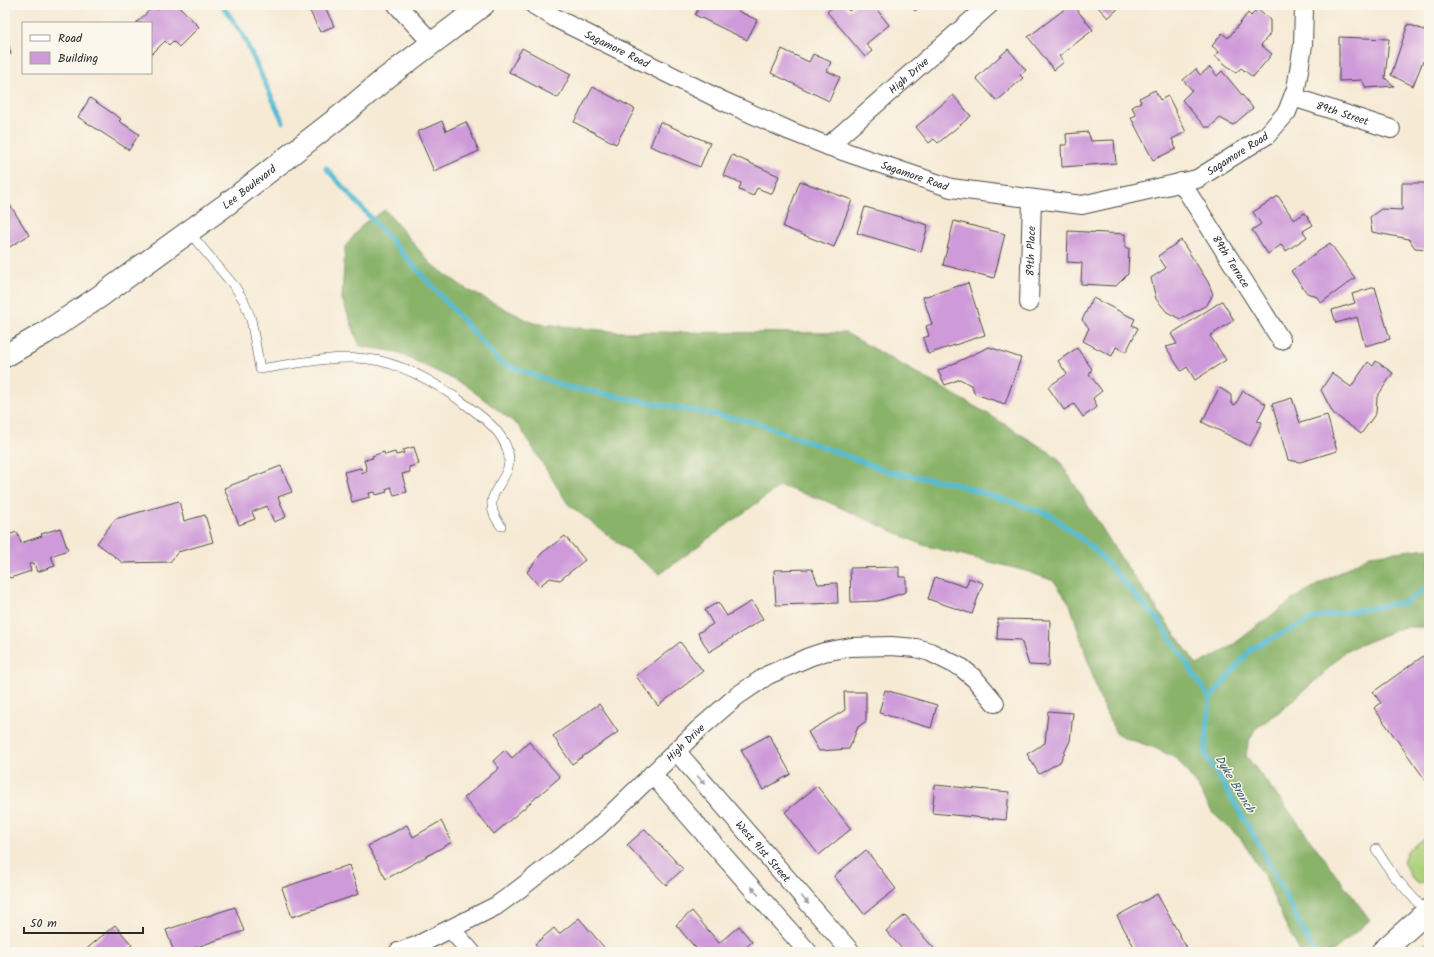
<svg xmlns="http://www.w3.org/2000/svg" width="1434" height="957" font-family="Kalam,sans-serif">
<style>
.green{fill:#add17a;stroke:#6c7e52}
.forest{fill:#8ab36a;stroke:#5a6f4a}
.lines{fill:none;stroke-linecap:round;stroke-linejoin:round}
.stream{stroke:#56bcd4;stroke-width:5}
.building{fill:#ce9ad9}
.service-casing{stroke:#494844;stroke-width:10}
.minor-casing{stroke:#494844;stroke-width:20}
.tertiary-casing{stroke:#494844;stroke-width:24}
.secondary-casing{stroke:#494844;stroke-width:24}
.service{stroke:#fff;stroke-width:9}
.minor{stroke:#fff;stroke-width:18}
.tertiary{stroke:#fff;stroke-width:22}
.secondary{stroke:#fff;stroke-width:22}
.oneway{fill:#a0a0a0}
.labels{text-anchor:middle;stroke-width:3;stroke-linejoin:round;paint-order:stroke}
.street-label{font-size:11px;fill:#2b2b2b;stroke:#fbf7ec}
.water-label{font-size:12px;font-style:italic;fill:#3a5e66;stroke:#fbf7ec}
</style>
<rect width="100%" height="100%" fill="#fbf7ec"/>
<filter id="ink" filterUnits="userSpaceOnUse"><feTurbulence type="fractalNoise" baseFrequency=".025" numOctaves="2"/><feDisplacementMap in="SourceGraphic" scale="8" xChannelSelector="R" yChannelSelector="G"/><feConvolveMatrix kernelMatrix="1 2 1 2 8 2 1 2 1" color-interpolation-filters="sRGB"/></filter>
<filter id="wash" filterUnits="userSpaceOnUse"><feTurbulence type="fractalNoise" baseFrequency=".012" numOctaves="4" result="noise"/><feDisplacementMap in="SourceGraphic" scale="16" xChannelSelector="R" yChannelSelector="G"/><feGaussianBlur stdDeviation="0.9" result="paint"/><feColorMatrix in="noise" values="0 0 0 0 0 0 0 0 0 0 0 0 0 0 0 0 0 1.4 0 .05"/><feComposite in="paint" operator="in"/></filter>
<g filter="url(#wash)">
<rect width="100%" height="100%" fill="#f6ead5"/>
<path class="green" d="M1429,835v44l-3,3 -7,2 -7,-5 -9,-17 5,-12z
M1429,940v7l-6,5h-10z"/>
<path class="forest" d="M385,210l46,54 35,25 67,34 86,9 227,1 142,81 69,43 67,106 73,102 29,-15 70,-53 74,-42 59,-7v79h-25l-59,24 -23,24 -38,33 -29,21 -7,14 -2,13 37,47 87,117 -38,32h-32l-16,-31 -18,-42 -25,-40 -29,-27 -15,-27 -20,-26 -22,-11 -38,-13 -16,-33 -31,-98 -16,-23 -28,-10 -103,-26 -97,-44 -46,-15 -120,88 -42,-31 -50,-39 -49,-78 -54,-41 -68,-33 -37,-6 -18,-47 3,-52 19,-24z"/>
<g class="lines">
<path class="stream" d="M222,5l21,30 40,87
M326,168l175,195 66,24 191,36 132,49 62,11 99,32 44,35 64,71 51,78
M1314,952l-54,-106 -55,-92 5,-55 42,-51 65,-31 89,-15 23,-16"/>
</g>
<g id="blocks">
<path class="building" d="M163,5h15l21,22 -20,20 -6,-6 -4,4 -4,-4 -14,14v-32h-15l18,-17 4,4z
M307,5h17l10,21 -14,6z
M700,5h26l31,15 -10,20 -52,-25z
M835,5h9l5,6 5,-4 -2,-2h21l16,20 -23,19 6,7 -7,6 -38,-45z
M910,5h12l-7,6z
M1070,5h3l20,25 -34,26 5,6 -10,8 -26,-33z
M1096,5h26l-14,13z
M1257,9l13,11v14l-9,11 11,9 -19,23 -12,-9 -5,5 -21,-17 4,-4 -7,-6 10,-13 6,5 20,-25 3,3z
M1408,24l18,7 3,-3v36l-6,-3 -10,25 -22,-11z
M5,30l6,24 -6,1z
M1339,37l50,2 -4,39 9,8 -28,2 -4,-8 -23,1z
M522,48l49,26 -13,24 -49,-26z
M782,49l27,13 4,-8 18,8 -4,9 13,6 -11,24 -58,-28z
M1008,49l18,21 -6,5 3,3 -26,23 -21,-23z
M1210,67l7,9 5,-5 31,37 -20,17 -13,-7 -10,9h-5l-23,-27 10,-10 -9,-10 13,-11 4,6z
M593,87l42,22 -19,35 -42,-22z
M1155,90l5,10 8,-4 18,36 -14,7 4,10 -23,11 -22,-42 5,-3 -4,-8 9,-5 -2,-4z
M953,95l18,21 -33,27 -4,-4 -5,4 -13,-16z
M90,98l31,21 -2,2 20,13 -10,16 -51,-33z
M442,121l4,10 20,-9 13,29 -45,20 -17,-39z
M660,122l50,21 -10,24 -50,-21z
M1088,132l3,9 23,-1 2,23 -54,4 -1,-22h6l-1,-11z
M732,155l47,21 -7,18 -15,-6 -4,8 -14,-6 2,-7 -18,-8z
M800,181l52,19 -18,47 -51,-20z
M1402,183h26v66l-13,-1 -6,-9 -37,-7 -2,-15 11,-8 21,1z
M1278,196l16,24 11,-7 8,12 -10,6 4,6 -21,14 -5,-6 -13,9 -16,-24 9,-6 -8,-12z
M7,200l22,35 -24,15v-49z
M865,207l63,18 -7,27 -64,-19z
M954,221l51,13 -11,44 -51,-13z
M1068,231l57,3v14h4l-1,26 -12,12 -35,-2 1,-21 -15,-1z
M1181,240l27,42 5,12 -6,11 -27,14 -13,-7 -11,-13 -5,-21 15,-10 -8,-12z
M1330,243l25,35 -34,25 -4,-6 -10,-4 -16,-22z
M968,283l17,52 -57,19 -5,-16 6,-2 -3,-10 6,-2 -9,-27z
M1375,287l15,52 -25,7 -8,-29 -21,6 -4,-13 23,-7 -3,-9z
M1093,298l42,21 -3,6 6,3 -12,24 -10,-5 -4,9 -29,-15 6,-13 -7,-8z
M1222,301l12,19 -24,16 16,24 -31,20 -8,-13 -6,4 -15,-24 11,-3 -6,-10z
M989,347l32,11 -16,46 -30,-10 -3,-8 -12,-7 -15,6 -7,-14z
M1077,348l15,21 -3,5 13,17 -9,7 4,9 -14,10 -9,-13 -10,6 -16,-23 19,-13 -9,-13z
M1376,361l17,12 -16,24 -1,16 -15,21 -28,-21 -12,-23 11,-17 19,14 17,-25 5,4z
M1220,388l11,7v8l4,2 8,-14 23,13 -9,17 5,1 -12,24 -48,-24 16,-32z
M1292,398l8,25 27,-8 10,36 -37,11 -12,-2 -16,-56z
M414,447l5,17 -10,3 1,5 -8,2 5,18 -13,3 -3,-8 -5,2 1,3 -11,3 -1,-3 -6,1 1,4 -18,5 -8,-30 17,-4 1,5 5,-2 -3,-11 9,-2 -1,-2 12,-4 1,3 10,-3 1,3 8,-2 -1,-3z
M281,466l11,26 -14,5 8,20 -12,5 -7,-16 -15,6 3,7 -16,6 -15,-37z
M179,501l5,20 21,-6 8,27 -35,10 -8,10 -47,1 -26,-20 18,-24z
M60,528l8,22 -17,6 4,10 -18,6 -3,-9 -5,1 2,7 -21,7 -5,-5v-37l12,-4 4,11 21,-7 -1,-2z
M565,536l20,24 -25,20 -10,-2 -11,8 -12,-14 15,-19z
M899,567v10h7v15l-28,9 -27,1 -1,-34z
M812,569l6,15 19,-1 1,20 -62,2 -2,-35z
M935,577l31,10 3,-9 14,5 -11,31 -44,-15z
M752,601l11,18 -54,33 -11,-19 15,-9 -8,-14 13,-8 9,14z
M998,619l52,1 -1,46 -20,-1 -8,-25 -24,-1z
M680,642l23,29 -45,35 -22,-30z
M1429,652v133l-55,-77 7,-5 -8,-11z
M885,690l52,15 -6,23 -52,-15z
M844,692h22v29l-8,6 -9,22 -30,2 -11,-19 37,-22z
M599,704l19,28 -46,32 -19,-28z
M1048,711l25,2 -3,28 -10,21 -21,12 -12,-20 18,-11z
M769,735l22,39 -28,16 -22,-40z
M529,742l31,35 -66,57 -30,-36 35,-30 -6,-7 12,-11 7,8z
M935,785l74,7 -3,28 -74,-7z
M817,786l34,43 -32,26 -34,-43z
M441,821l11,21 -66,37 -18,-33 39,-21 6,12z
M645,829l38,40 -17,16 -39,-40z
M866,850l30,39 -32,25 -30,-38z
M349,865l10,29 -67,23 -10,-29z
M1157,894l32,58h-52l-20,-36z
M235,907l9,24 -62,21h-8l-8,-22z
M692,911l27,32 20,-17 13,16 -12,10h-41l-23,-27z
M905,915l32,37h-26l-1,-1 -5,1 -19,-21z
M579,918l29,34h-66l-7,-8 19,-16 5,6z
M115,925l17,20 -9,7h-40z"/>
</g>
</g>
<g filter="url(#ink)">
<use href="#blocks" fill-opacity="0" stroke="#494844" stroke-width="1"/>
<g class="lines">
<g class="service-casing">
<path id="service" d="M189,232l46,55 9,14 7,18 9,50c33,-5 75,-14 108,-10 36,4 73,27 101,48 15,11 34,25 39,45 8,31 -34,39 -7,74
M1376,849l17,26 34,38"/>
</g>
<g class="minor-casing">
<g id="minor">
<path d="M397,5l35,38"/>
<path id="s1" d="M534,5l23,14 166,82 67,30 38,15 123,42 131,17 115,-26 70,-44 20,-23 9,-23 7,-44 1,-38 -1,-2"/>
<path id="s2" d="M1293,97l98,32"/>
<path id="s3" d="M828,146l161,-141"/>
<path id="s4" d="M1181,182l100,158"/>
<path id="s5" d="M1029,303l3,-104"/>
<path id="s6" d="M676,751l175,201"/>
<path d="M652,774l156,178"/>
<path d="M451,929l20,23"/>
<path id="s7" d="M398,952l18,-6 80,-40 22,-16 79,-62 102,-99 38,-33 31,-21 41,-18 15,-5 27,-5 40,-1 25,2 14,4 32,16 13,11 20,24"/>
</g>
</g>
<g class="tertiary-casing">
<g id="tertiary">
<path id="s8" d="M5,356l40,-23 54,-36 128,-93 121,-94 38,-32 97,-73"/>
</g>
</g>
<g class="secondary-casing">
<path id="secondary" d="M1382,952l47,-42"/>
</g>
<use href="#service" class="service"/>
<use href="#minor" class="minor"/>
<use href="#tertiary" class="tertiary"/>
<use href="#secondary" class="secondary"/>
</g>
<defs><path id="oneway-solid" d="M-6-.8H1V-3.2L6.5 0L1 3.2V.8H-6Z"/></defs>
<g class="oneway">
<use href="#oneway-solid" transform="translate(701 780) rotate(49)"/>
<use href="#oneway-solid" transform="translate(755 891) rotate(-131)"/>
<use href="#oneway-solid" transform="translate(805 900) rotate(49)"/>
</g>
</g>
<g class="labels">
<g class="street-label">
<text dy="4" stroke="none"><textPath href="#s1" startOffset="94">Sagamore Road</textPath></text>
<text dy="4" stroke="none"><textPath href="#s3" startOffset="107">High Drive</textPath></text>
<text dy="4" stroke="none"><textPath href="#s2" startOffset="52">89th Street</textPath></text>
<text dy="4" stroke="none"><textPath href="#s1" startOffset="754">Sagamore Road</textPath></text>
<text dy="4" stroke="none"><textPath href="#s1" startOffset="418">Sagamore Road</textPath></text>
<text dy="4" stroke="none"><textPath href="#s8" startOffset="297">Lee Boulevard</textPath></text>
<text dy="4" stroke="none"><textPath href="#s5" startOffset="52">89th Place</textPath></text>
<text dy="4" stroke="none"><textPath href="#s4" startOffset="94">89th Terrace</textPath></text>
<text dy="4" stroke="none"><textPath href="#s7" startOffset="359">High Drive</textPath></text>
<text dy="4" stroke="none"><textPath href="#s6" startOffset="133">West 91st Street</textPath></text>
</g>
<g class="water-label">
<text transform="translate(1235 784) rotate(59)" y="4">Dyke Branch</text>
</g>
</g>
<rect width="1434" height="957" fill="none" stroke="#fbf7ec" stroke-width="20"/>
<rect x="22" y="22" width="130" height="52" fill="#fbf7ec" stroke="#a8a59f"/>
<rect x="30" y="35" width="20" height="6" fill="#ffffff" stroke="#a8a59f"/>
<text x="58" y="42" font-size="12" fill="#2b2b2b">Road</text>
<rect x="30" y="52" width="20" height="12" fill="#ce9ad9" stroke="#a8a59f"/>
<text x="58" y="62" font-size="12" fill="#2b2b2b">Building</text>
<path d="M24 927v6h119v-6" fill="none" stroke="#2b2b2b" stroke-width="2"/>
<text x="30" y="927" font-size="12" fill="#2b2b2b" stroke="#fbf7ec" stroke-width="3" paint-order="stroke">50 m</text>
</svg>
